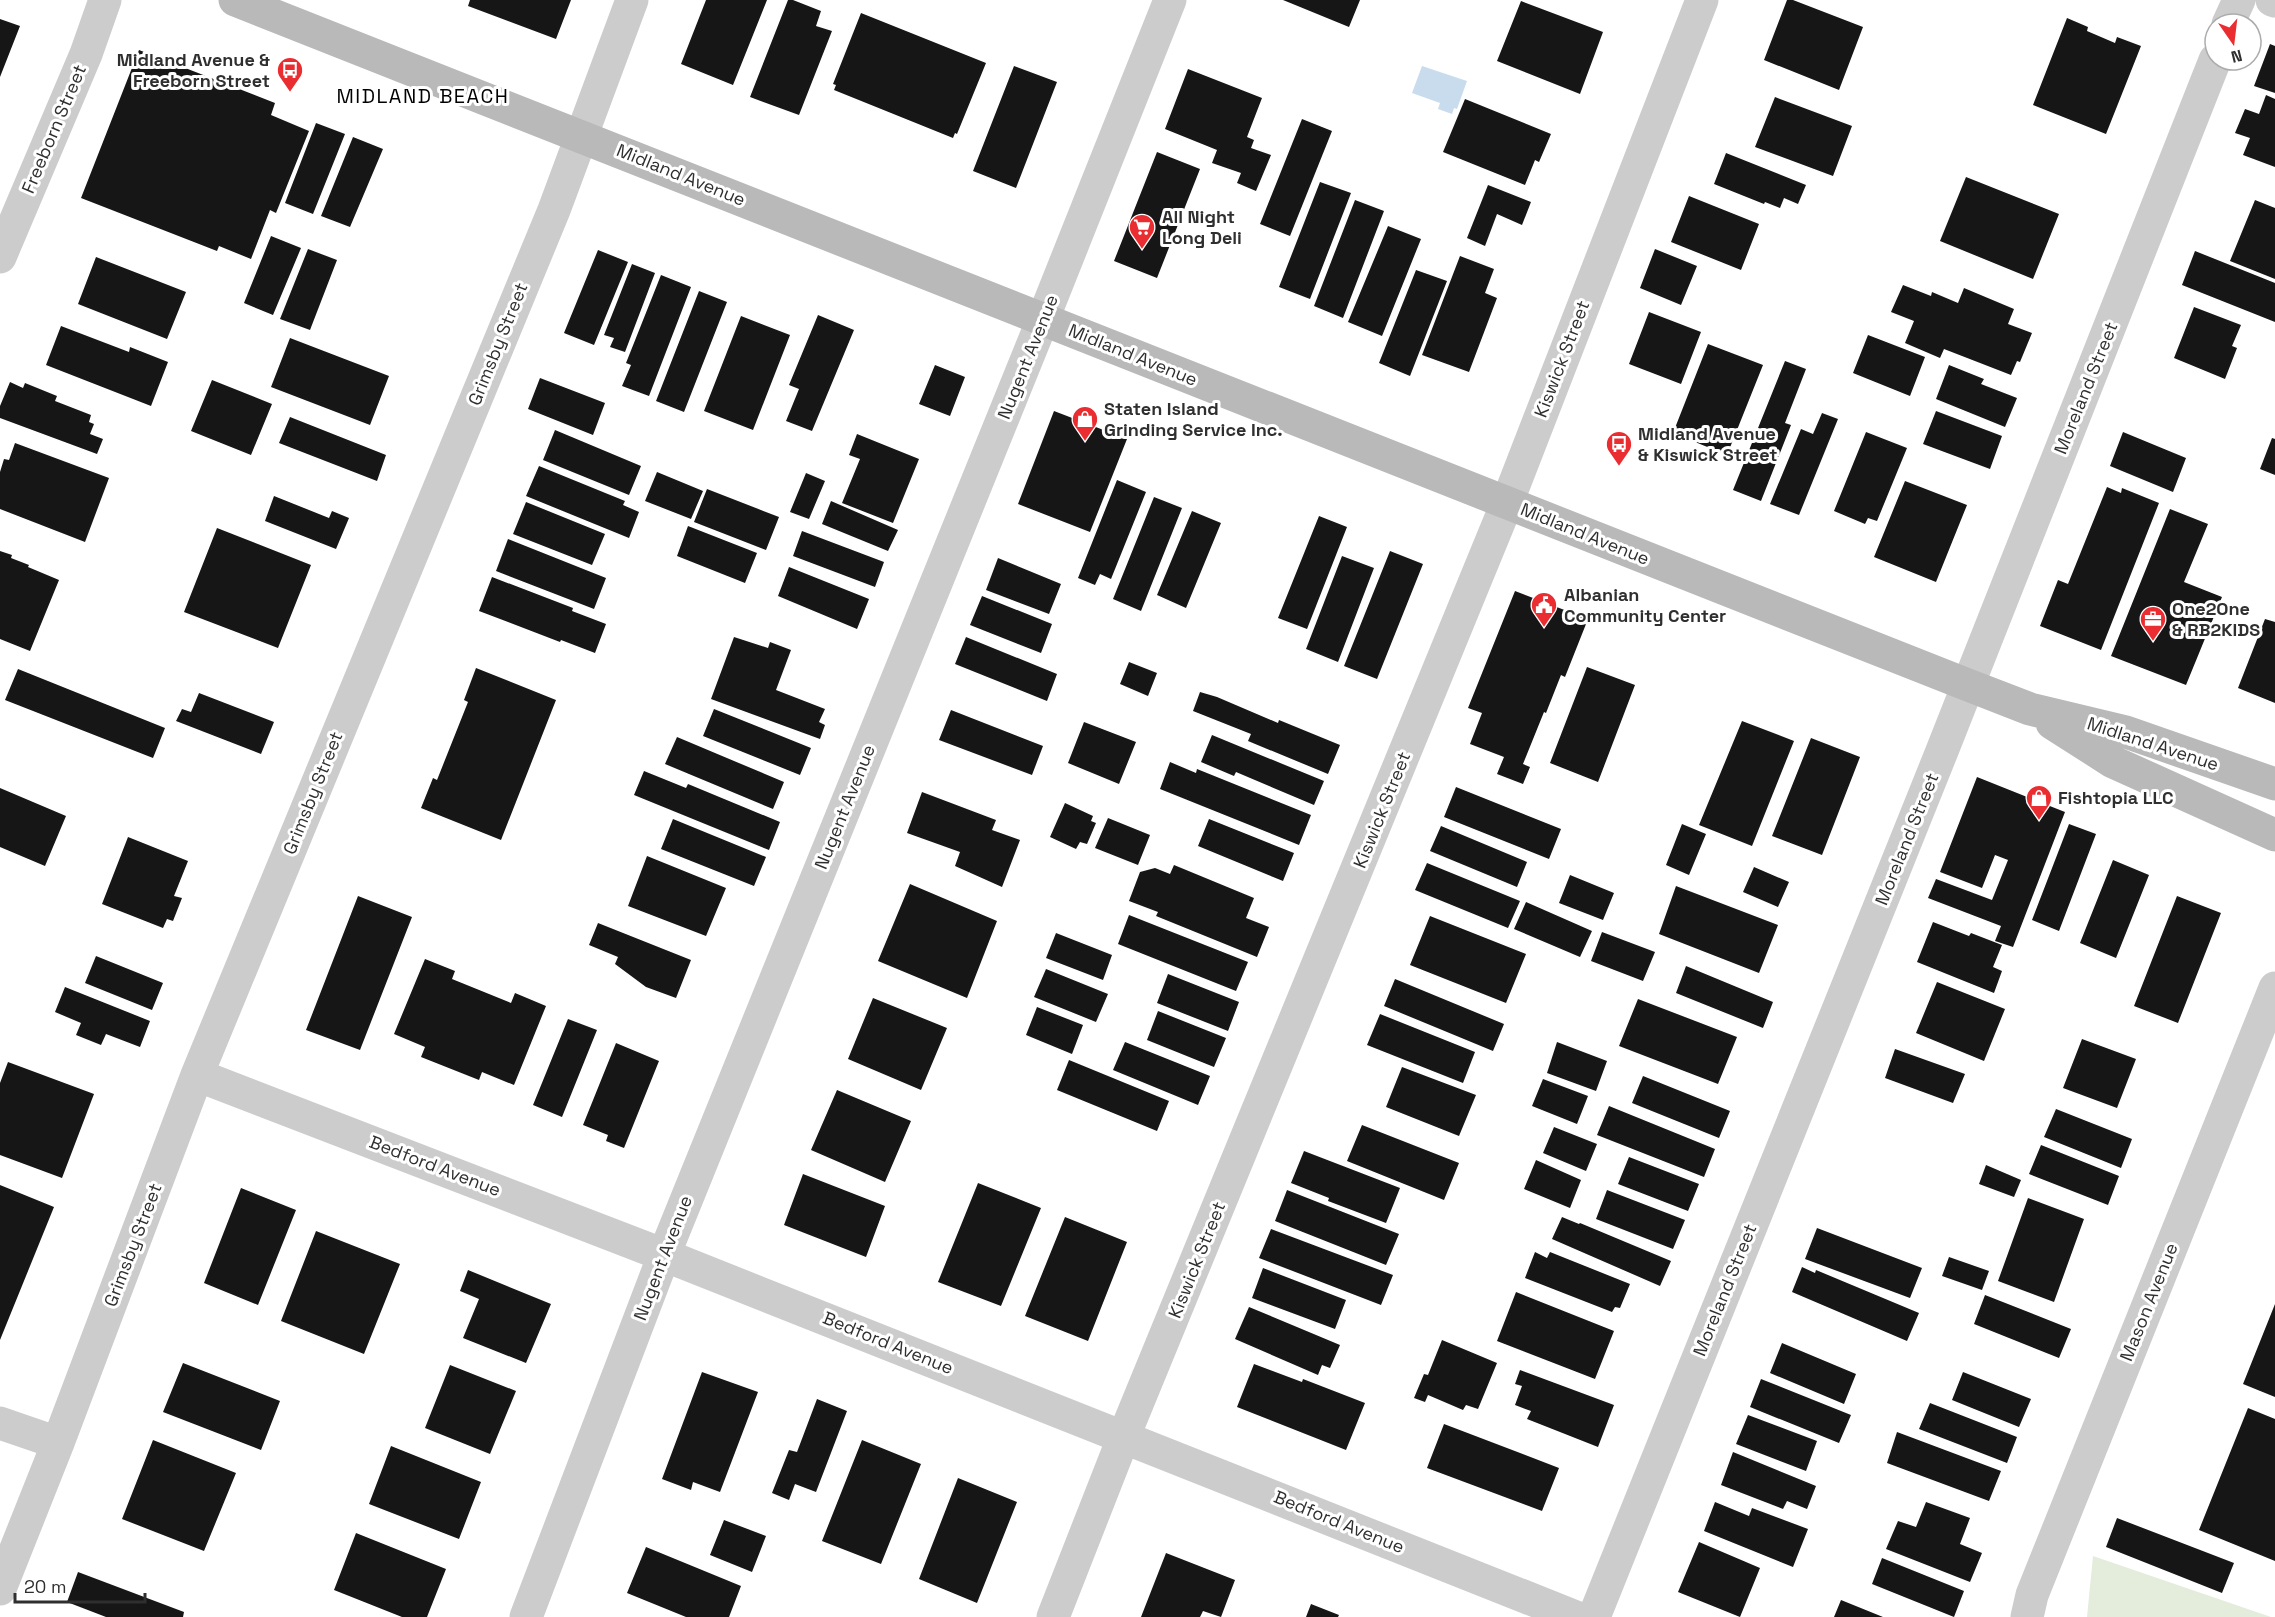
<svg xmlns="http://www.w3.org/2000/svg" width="2275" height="1617" font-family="'Space Grotesk',sans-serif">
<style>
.green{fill:#e4ecdc}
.water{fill:#c8dced}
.building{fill:#161616}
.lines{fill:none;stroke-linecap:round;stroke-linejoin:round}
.street{stroke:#ccc;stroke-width:33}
.secondary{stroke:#b9b9b9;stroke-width:33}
.labels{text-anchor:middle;stroke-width:6;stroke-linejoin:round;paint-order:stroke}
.poi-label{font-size:18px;font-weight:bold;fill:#2f2f2f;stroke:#fff;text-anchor:start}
.street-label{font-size:18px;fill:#2f2f2f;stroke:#fff}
.neighbourhood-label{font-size:20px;letter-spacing:1.5px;fill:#000;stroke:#fff}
</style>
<rect width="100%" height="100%" fill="#fff"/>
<path class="green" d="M2093,1556l178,61h-184z"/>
<path class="water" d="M1422,66l45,15 -10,28 -3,-1 -2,6 -14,-5 2,-6 -28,-10z"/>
<path class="building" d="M470,0h101l-15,39 -88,-33z
M706,0h61l-34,85 -52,-21z
M788,0h5l28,11 -5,15 16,5 -33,84 -49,-18z
M1283,0h77l-11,27z
M1787,0h6l70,27 -24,63 -75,-30z
M1521,1l82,31 -23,62 -83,-33z
M861,13l125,50 -29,71 -2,-1 -2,5 -119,-48 2,-5 -3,-1z
M2067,18l21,9 -1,4 28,12 2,-6 24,9 -35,88 -73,-29z
M0,19l20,7 -20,51z
M2270,44l5,2v47l-21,-7z
M139,50l136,53 -4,12 38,16 -33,82 -6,-3 -19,49 -32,-13 -2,5 -136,-53z
M1014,66l43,16 -41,106 -43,-17z
M1188,69l74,29 -15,39 7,3 -3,8 20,7 -15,36 -19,-8 4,-10 -29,-10 5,-13 -52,-21z
M2266,95l9,4v68l-32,-12 7,-17 -15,-5 10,-24 14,5z
M1775,97l77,29 -19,50 -78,-29z
M1465,99l86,35 -12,28 -4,-2 -10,25 -82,-33z
M1302,119l30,12 -42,105 -30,-12z
M316,123l29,11 -32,80 -28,-11z
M353,137l30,12 -33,78 -29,-11z
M1157,152l43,17 -43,109 -43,-17z
M1726,153l80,32 -8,19 -14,-6 -4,10 -15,-6 -1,2 -50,-20z
M1966,177l93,37 -26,65 -93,-38z
M1320,182l31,11 -41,106 -31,-12z
M1488,185l43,17 -9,23 -25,-11 -12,32 -18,-8z
M1689,196l70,28 -18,46 -70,-28z
M1355,200l29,11 -41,107 -29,-12z
M2255,200l20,8v71l-45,-18z
M1388,226l33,13 -39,97 -34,-14z
M271,236l30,12 -28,67 -29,-12z
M308,249l29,11 -27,70 -30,-11z
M1655,249l42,17 -16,39 -41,-17z
M598,250l30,12 -34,83 -30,-12z
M2195,251l80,32v39l-93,-37z
M1460,256l34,13 -9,24 12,5 -28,74 -47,-17z
M96,257l90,35 -19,47 -89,-35z
M632,264l23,9 -30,79 -15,-5 4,-9 -10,-3z
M1416,270l31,11 -37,95 -31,-13z
M661,275l30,12 -42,109 -27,-10 9,-21 -5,-2z
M1903,285l28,11 1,-4 26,11 6,-15 50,21 -6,15 24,9 -12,29 -3,-1 -6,14 -67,-26 -4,9 -35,-15 9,-22 -23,-9z
M699,291l28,11 -43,110 -28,-11z
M2194,307l47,18 -9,21 5,2 -12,31 -51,-21z
M1649,312l52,20 -20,52 -52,-20z
M818,315l36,15 -42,101 -26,-10 13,-32 -10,-4z
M741,316l49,19 -37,95 -49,-19z
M61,326l68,26 1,-5 38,15 -17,44 -105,-41z
M1868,335l57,22 -15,39 -57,-23z
M290,338l99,38 -19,49 -99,-38z
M1708,344l55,21 -36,90 -54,-22z
M1785,361l21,8 -21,54 6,2 -30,76 -28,-11z
M935,365l30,12 -15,39 -31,-12z
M1949,365l35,14 -3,5 36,14 -12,29 -69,-28z
M540,378l65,25 -12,32 -65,-26z
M212,380l60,24 -21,51 -60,-24z
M10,382l13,6 2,-5 32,13 -2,5 36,14 -2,7 5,2 -4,10 13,5 -6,15 -97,-36v-12z
M1054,411l73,28 -37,93 -72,-28z
M1936,411l66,25 -12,33 -67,-25z
M1822,413l16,6 -39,96 -29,-11 31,-75 12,5z
M290,417l96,38 -9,26 -98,-38z
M555,430l86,36 -12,29 -86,-35z
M1866,432l41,16 -30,73 -9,-3 -3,6 -31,-13z
M2123,432l63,26 -13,34 -63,-26z
M857,434l62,25 -26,64 -51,-20 18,-44 -11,-4z
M2272,438l3,1v36l-15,-6z
M15,443l94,35 -24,64 -85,-33v-37l4,-13 5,1z
M539,466l86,35 -2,4 16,7 -10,26 -103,-42z
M657,472l46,19 -12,28 -46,-18z
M806,473l19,8 -16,38 -19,-7z
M1117,480l29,12 -35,87 -11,-5 -5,11 -17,-7z
M1905,481l62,24 -31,77 -62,-25z
M2107,487l14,6 1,-5 37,15 -58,147 -61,-24 18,-46 10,4z
M707,489l72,28 -13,33 -72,-28z
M274,496l55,22 3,-7 17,7 -13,31 -71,-28z
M1154,497l28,11 -41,103 -28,-12z
M831,501l67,29 -10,21 -66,-27z
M526,502l79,32 -13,31 -79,-31z
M2170,509l38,15 -24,58 38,15 -36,88 -75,-29z
M1192,511l29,12 -35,85 -29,-13z
M1319,516l28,11 -40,102 -29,-11z
M688,526l69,27 -12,30 -68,-27z
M217,528l94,37 -33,83 -94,-36z
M802,531l82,31 -9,25 -82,-31z
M508,539l98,39 -12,31 -98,-38z
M0,551l12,4 -1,3 18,7 -1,2 31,13 -29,71 -30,-12z
M1390,551l33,13 -46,115 -33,-13z
M1342,556l32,12 -36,94 -32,-13z
M998,558l63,26 -12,30 -63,-24z
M789,567l80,32 -12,30 -79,-33z
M492,577l81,31 -1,3 34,13 -11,29 -34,-13 -1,2 -81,-31z
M1515,591l73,28 -23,58 -4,-2 -15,38 -2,-1 -21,52 7,3 -7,17 -26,-10 7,-17 -34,-13 12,-31 -14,-5z
M982,596l70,28 -11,29 -71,-28z
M2265,619l10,3v81l-37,-15z
M734,637l34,11 2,-6 21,8 -15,40 49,19 -6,13 6,3 -5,14 -109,-40z
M966,637l91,37 -10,27 -92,-37z
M1129,662l28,11 -9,23 -28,-12z
M1587,667l48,18 -37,97 -48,-19z
M476,668l80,32 -55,140 -80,-32 12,-30 4,2 31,-78 -4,-2z
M18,669l147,59 -12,30 -148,-58z
M1200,692l17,5 61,26 1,-3 61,25 -12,29 -80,-33 3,-7 -58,-23z
M199,693l75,29 -13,32 -85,-33 6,-12 9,3z
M714,709l97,39 -11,27 -97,-39z
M951,710l92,36 -11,29 -93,-35z
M1742,721l52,20 -42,105 -53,-21z
M1084,722l52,20 -17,42 -51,-21z
M1212,735l112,46 -10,24 -78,-33 -2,4 -33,-14z
M677,737l107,45 -11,27 -108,-45z
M1811,738l49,19 -38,98 -50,-19z
M1170,762l26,11 1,-4 114,46 -12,30 -139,-56z
M644,771l42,17 2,-4 92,38 -11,28 -135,-55z
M1977,777l88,35 -52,135 -18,-6 6,-15 -73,-28 8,-19 56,21 16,-40 -13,-5 -13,33 -42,-16z
M1456,787l105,42 -12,30 -105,-42z
M0,788l66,28 -21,50 -45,-19z
M922,792l74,28 -4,10 28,10 -18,47 -47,-21 5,-14 -53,-19z
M1065,803l28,13 -2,5 5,2 -9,21 -7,-2 -4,7 -26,-12z
M1108,818l42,17 -12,30 -43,-17z
M673,819l93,38 -12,29 -93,-37z
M1209,819l85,34 -11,28 -85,-35z
M1682,824l24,10 -17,41 -23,-10z
M2069,824l27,10 -37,97 -27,-11z
M1441,826l86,36 -10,25 -87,-36z
M128,837l60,24 -14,35 8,2 -9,23 -6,-2 -4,9 -61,-24z
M647,856l79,32 -20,48 -78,-30z
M2113,860l36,15 -33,83 -36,-15z
M1427,863l93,38 -12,27 -93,-38z
M1174,865l80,33 -8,20 23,9 -12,30 -101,-41 2,-4 -29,-11 11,-29 15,-4 15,6z
M1754,867l35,15 -11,25 -35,-15z
M1570,875l44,18 -11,27 -44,-17z
M910,884l87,37 -30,77 -89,-37z
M1676,886l102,39 -19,48 -100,-39z
M358,896l54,21 -52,133 -54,-20z
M2177,896l44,17 -43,110 -44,-17z
M1526,902l66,29 -12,26 -66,-28z
M1129,915l119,47 -12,29 -118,-47z
M1430,916l96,38 -20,49 -96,-38z
M1933,922l36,14 2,-3 31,12 -9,22 9,4 -8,22 -77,-31z
M598,923l93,37 -15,38 -30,-11 -31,-23 3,-7 -29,-12z
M1602,932l53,20 -12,29 -52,-20z
M1056,933l56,22 -9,25 -57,-22z
M96,956l67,27 -11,27 -67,-27z
M425,959l30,12 -3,8 59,24 4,-10 31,13 -32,79 -32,-13 -3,8 -58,-23 4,-10 -31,-13z
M1686,966l87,36 -10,26 -87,-35z
M1046,969l62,25 -12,28 -62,-25z
M1168,974l71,28 -11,29 -71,-28z
M1395,979l109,45 -11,27 -109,-45z
M1937,982l68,27 -21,52 -68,-28z
M65,987l85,34 -10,26 -34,-13 -5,11 -25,-10 5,-12 -26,-11z
M873,998l74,30 -26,62 -73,-31z
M1638,999l99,38 -19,47 -99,-38z
M1037,1007l46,18 -11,29 -46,-19z
M1158,1011l68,27 -12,29 -67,-27z
M1380,1014l95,38 -12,31 -96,-38z
M568,1019l29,11 -35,87 -29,-12z
M2082,1039l54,20 -19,49 -54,-20z
M1125,1042l85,34 -12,29 -85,-35z
M1557,1042l50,19 -11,30 -49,-18z
M616,1043l43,18 -35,87 -18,-7 2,-6 -25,-10z
M1895,1049l70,25 -12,29 -68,-25z
M1069,1060l100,41 -12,30 -100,-41z
M8,1062l86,32 -32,84 -62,-23v-72z
M1402,1067l74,28 -17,41 -73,-29z
M1643,1076l87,35 -11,27 -87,-35z
M1543,1079l45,17 -11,28 -45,-18z
M837,1090l74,31 -26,61 -74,-32z
M1609,1106l106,43 -11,28 -107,-42z
M2056,1109l76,30 -11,29 -77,-31z
M1362,1125l97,38 -15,37 -97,-39z
M1554,1127l43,17 -11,27 -43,-18z
M2041,1145l78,31 -11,29 -79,-31z
M1304,1151l96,37 -14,35 -58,-22 1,-3 -38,-15z
M1629,1157l70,27 -11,27 -70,-27z
M1536,1160l45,20 -11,28 -46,-19z
M1986,1165l35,15 -7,17 -35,-13z
M803,1174l82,32 -19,51 -82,-32z
M978,1183l63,25 -40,98 -63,-24z
M0,1185l54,22 -54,133z
M241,1188l55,22 -38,95 -54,-22z
M1287,1190l112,44 -13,31 -111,-44z
M1607,1190l78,30 -12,29 -77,-30z
M2028,1198l56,21 -30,83 -56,-21z
M1065,1217l62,25 -39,99 -63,-25z
M1562,1217l17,7 1,-1 91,38 -11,25 -108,-47z
M1817,1228l105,40 -12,30 -105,-39z
M1271,1229l122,46 -12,30 -122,-47z
M316,1231l84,33 -36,90 -83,-33z
M1535,1252l12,6 3,-6 80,32 -10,24 -5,-1 -3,5 -87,-34z
M1949,1257l40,14 -7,19 -40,-14z
M1802,1267l13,6 1,-3 103,43 -12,28 -115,-49z
M1263,1268l83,32 -11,29 -83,-31z
M468,1270l83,34 -25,59 -63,-25 16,-39 -19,-8z
M1516,1292l98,39 -19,48 -98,-38z
M1985,1295l86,34 -12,29 -85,-34z
M2275,1304v93l-32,-13z
M1249,1307l91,38 -10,23 -8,-3 -4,10 -83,-36z
M1442,1340l55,23 -19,46 -12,-4 -3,5 -35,-15 -3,7 -11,-4 10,-24 4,1z
M1782,1343l74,31 -12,30 -74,-31z
M183,1363l97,38 -19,49 -98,-38z
M1254,1364l48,18 1,-3 62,24 -19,47 -109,-43z
M450,1365l66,26 -26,63 -65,-26z
M1520,1370l94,35 -16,42 -71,-28 4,-8 -16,-6 7,-19 -7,-2z
M702,1372l56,20 -38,100 -27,-10 -2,8 -29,-11z
M1963,1372l68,27 -12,28 -67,-27z
M1761,1379l90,36 -12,28 -89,-36z
M817,1399l30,12 -31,81 -21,-8 -6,16 -17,-7 17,-43 8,2z
M1930,1403l87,34 -10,26 -88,-34z
M2248,1408l27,11v142l-76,-31z
M1748,1415l69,26 -11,30 -70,-27z
M1444,1424l115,44 -17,43 -115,-43z
M1897,1432l104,39 -12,30 -102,-38z
M153,1440l83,33 -32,78 -82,-32z
M862,1440l59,24 -40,100 -59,-23z
M391,1446l90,36 -22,57 -90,-35z
M1733,1452l83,34 -9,23 -20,-8 -4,8 -62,-24z
M958,1478l59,24 -40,101 -58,-24z
M1715,1502l34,14 3,-8 56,21 -15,38 -89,-36z
M1926,1502l44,16 -10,26 22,9 -12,29 -84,-33 12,-28 18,6z
M2117,1518l117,45 -12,30 -116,-46z
M724,1520l42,16 -14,36 -42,-17z
M356,1533l90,36 -19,48h-25l-68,-27z
M1699,1542l61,26 -20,49 -62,-25z
M646,1547l95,39 -12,31h-43l-59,-24z
M1166,1553l69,27 -14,37 -18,-6 -3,6h-59z
M1882,1558l82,33 -10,26 -82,-33z
M78,1572l106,40 -1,5h-77l-39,-15z
M1841,1600l42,17h-49z
M1311,1604l28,11 -1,2h-32z"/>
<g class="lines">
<path class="street" d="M2272,0l3,1
M2228,24l11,-24
M0,257l86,-203 19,-54
M197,1075l467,180 912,362
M0,1423l58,20
M0,1589l58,-146 139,-368 357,-865 78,-210
M526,1617l138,-362 379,-936 127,-319
M1053,1617l71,-181 383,-933 195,-503
M1594,1617l348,-866 273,-691
M2027,1617l5,-22 243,-607"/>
<path class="secondary" d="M235,0l1733,685 62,24 96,23 149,52
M2052,723l61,39 162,73"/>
</g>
<defs>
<g id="bus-pin" transform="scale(1.35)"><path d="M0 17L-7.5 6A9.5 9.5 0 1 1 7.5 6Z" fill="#ea2d30" stroke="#fff"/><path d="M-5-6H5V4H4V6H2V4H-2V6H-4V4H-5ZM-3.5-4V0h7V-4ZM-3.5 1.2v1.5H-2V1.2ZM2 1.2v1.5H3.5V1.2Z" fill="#fff"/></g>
<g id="supermarket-pin" transform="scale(1.35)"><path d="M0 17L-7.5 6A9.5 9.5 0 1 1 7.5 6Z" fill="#ea2d30" stroke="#fff"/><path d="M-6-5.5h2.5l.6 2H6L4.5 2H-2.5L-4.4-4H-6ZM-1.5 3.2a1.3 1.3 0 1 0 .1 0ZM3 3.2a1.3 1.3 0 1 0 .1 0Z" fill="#fff"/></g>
<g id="shop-pin" transform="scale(1.35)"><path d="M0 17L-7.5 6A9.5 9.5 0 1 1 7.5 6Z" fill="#ea2d30" stroke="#fff"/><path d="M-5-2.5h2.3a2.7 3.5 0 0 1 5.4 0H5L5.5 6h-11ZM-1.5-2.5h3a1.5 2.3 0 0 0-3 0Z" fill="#fff"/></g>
<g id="civic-pin" transform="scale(1.35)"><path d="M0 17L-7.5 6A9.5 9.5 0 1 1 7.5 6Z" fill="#ea2d30" stroke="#fff"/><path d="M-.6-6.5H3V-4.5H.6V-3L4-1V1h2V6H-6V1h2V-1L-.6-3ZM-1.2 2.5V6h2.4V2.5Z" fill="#fff"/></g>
<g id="office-pin" transform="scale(1.35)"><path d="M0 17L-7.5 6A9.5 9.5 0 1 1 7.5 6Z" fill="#ea2d30" stroke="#fff"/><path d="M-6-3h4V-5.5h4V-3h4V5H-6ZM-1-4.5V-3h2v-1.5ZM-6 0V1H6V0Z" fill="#fff"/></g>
</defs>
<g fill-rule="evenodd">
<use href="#bus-pin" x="290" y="70"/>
<use href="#supermarket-pin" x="1142" y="227"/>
<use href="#shop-pin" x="1085" y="419"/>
<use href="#bus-pin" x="1619" y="444"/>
<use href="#civic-pin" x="1544" y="605"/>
<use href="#office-pin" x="2153" y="619"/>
<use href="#shop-pin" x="2039" y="798"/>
</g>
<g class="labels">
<g class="poi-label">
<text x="270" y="66" text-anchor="end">Midland Avenue &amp;<tspan x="270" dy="21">Freeborn Street</tspan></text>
<text x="1162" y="223">All Night<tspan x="1162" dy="21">Long Deli</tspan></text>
<text x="1104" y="415">Staten Island<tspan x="1104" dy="21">Grinding Service Inc.</tspan></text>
<text x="1638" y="440">Midland Avenue<tspan x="1638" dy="21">&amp; Kiswick Street</tspan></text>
<text x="1564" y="601">Albanian<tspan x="1564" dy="21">Community Center</tspan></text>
<text x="2172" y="615">One2One<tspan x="2172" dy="21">&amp; RB2KIDS</tspan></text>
<text x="2058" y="804">Fishtopia LLC</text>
</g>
<g class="street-label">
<text transform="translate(54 129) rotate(-67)" y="6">Freeborn Street</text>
<text transform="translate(681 175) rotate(22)" y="6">Midland Avenue</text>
<text transform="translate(498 344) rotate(-68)" y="6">Grimsby Street</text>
<text transform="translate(1133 355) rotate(22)" y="6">Midland Avenue</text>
<text transform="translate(1028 357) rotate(-68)" y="6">Nugent Avenue</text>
<text transform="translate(1562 359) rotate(-69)" y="6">Kiswick Street</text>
<text transform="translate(2086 388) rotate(-68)" y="6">Moreland Street</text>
<text transform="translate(1585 534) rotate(22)" y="6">Midland Avenue</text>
<text transform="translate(2153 744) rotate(18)" y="6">Midland Avenue</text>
<text transform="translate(313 793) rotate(-68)" y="6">Grimsby Street</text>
<text transform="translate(845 807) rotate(-68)" y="6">Nugent Avenue</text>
<text transform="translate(1382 810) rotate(-68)" y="6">Kiswick Street</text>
<text transform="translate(1907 839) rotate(-68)" y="6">Moreland Street</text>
<text transform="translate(435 1166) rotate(21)" y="6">Bedford Avenue</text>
<text transform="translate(133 1245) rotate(-69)" y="6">Grimsby Street</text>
<text transform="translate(663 1258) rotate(-69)" y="6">Nugent Avenue</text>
<text transform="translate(1197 1260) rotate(-68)" y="6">Kiswick Street</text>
<text transform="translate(1725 1290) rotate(-68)" y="6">Moreland Street</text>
<text transform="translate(2149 1302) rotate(-68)" y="6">Mason Avenue</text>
<text transform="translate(888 1343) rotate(22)" y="6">Bedford Avenue</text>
<text transform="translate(1339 1522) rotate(22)" y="6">Bedford Avenue</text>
</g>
<g class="neighbourhood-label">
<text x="423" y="103">MIDLAND BEACH</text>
</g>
</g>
<g transform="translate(2233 42) rotate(166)"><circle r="28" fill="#ffffff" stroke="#acacac" stroke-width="1.5"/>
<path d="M0-4.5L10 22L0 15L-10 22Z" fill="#ea2d30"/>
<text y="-9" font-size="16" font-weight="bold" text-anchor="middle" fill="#2f2f2f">N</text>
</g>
<path d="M15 1593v9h130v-9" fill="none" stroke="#2f2f2f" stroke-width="3"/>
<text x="24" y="1593" font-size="18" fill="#2f2f2f" stroke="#ffffff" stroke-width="4.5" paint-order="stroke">20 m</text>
</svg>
